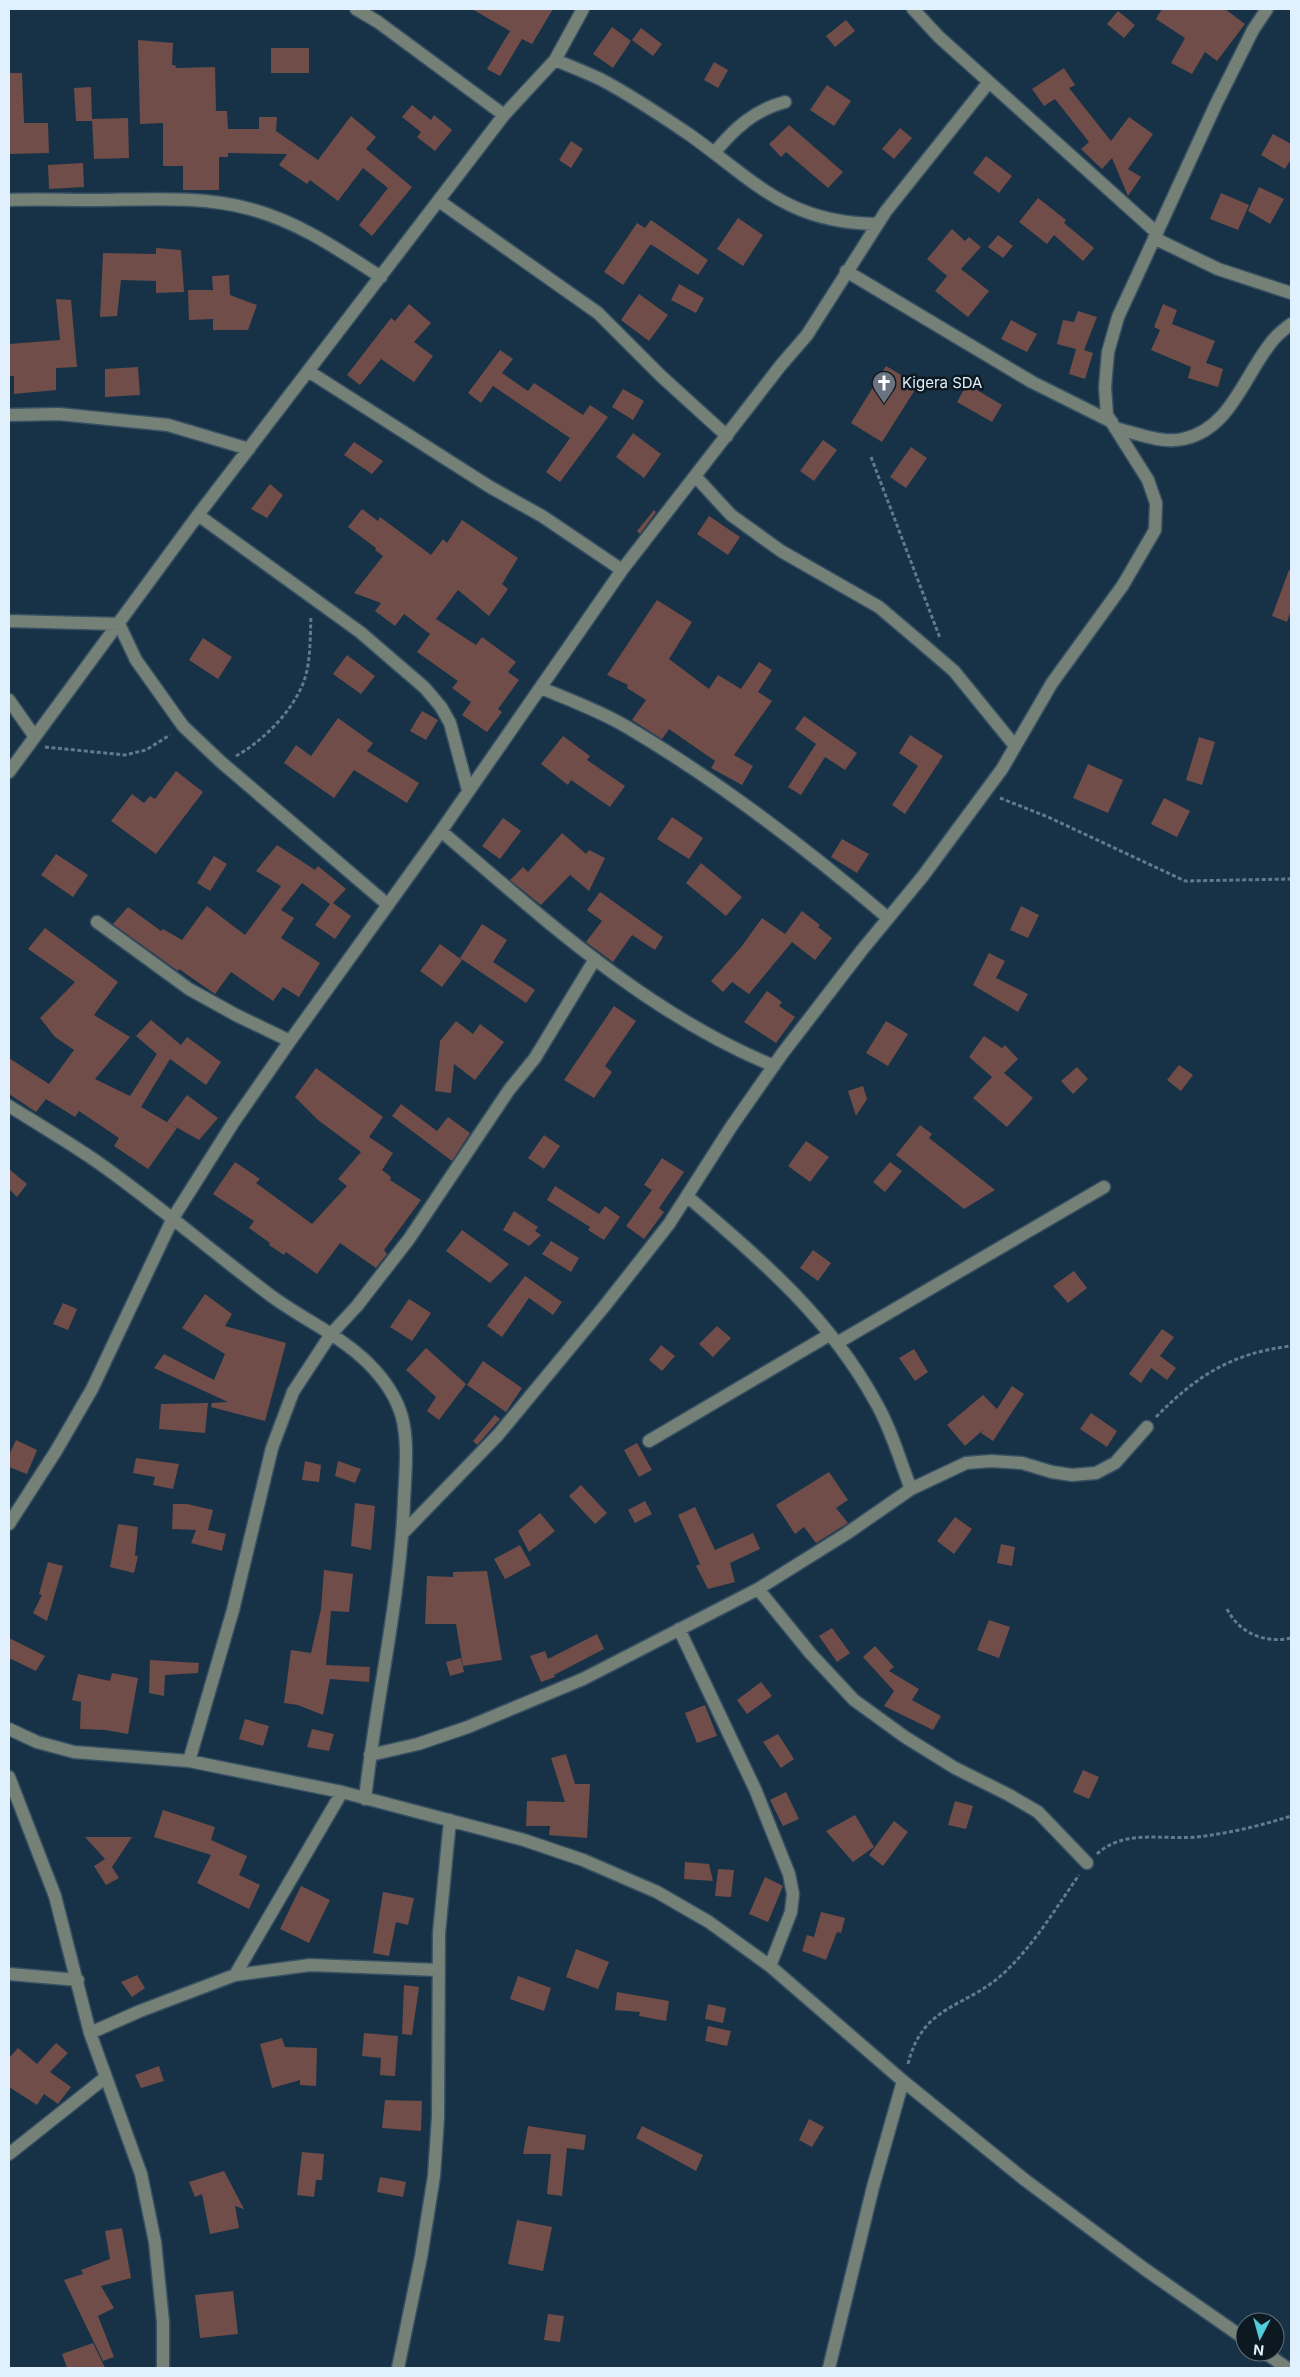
<svg xmlns="http://www.w3.org/2000/svg" width="1300" height="2377" font-family="Inter,sans-serif">
<style>
.building{fill:#704d48}
.lines{fill:none;stroke-linecap:round;stroke-linejoin:round}
.minor-casing{stroke:#375063;stroke-width:15}
.path{stroke:#637a8b;stroke-width:3;stroke-dasharray:4 2.5;stroke-linecap:butt}
.minor{stroke:#758176;stroke-width:12}
.labels{text-anchor:middle;stroke-width:5;stroke-linejoin:round;paint-order:stroke}
.poi-label{font-size:15px;fill:#e0f0fd;stroke:#0d1921;text-anchor:start}
</style>
<rect width="100%" height="100%" fill="#173246"/>
<path class="building" d="M472,9h81l-21,35 -10,-5 -22,37 -13,-7 23,-38z
M1162,9h63l20,15 -28,37 -12,-9 -13,22 -21,-11 14,-25 -29,-19z
M1118,11l17,14 -11,13 -17,-14z
M846,20l9,11 -20,16 -9,-11z
M612,27l19,14 -18,27 -20,-14z
M641,28l21,16 -9,12 -21,-16z
M138,40l35,3 -1,22h3l1,3 39,-1 1,44h11l1,18h31v-12h18l-1,14 42,29 33,-44 25,21 -10,12 46,38 -40,49 -13,-11 29,-37 -25,-20 -25,33 -28,-21 -3,4 -28,-19 8,-11 -59,-1v4h-9v33h-36v-24h-20v-43l-23,1z
M271,48h38v25h-38z
M714,62l14,8 -10,18 -14,-8z
M1064,68l11,17 -6,3 42,53 18,-24 24,17 -25,35 13,8 -13,19 -16,-38 -10,11 -21,-20 8,-7 -34,-43 -11,7 -12,-17z
M9,73h13l2,50h24l1,30 -40,1z
M827,85l24,16 -17,25 -24,-16z
M91,87l1,34h-16l-2,-33z
M412,105l19,15 3,-5 18,15 -17,21 -18,-14 4,-5 -19,-15z
M128,118l1,40 -35,1 -2,-40z
M789,125l54,47 -15,16 -42,-36 -5,5 -12,-13z
M900,128l12,10 -18,21 -12,-10z
M1273,134l18,10v15l-6,10 -24,-14z
M571,141l12,8 -12,19 -12,-8z
M986,156l26,20 -13,17 -26,-20z
M83,163l1,24 -35,2 -1,-24z
M1259,187l25,12 -14,25 -22,-13z
M1221,193l28,12 -11,25 -28,-11z
M1038,198l28,22 -2,3 30,25 -11,13 -29,-26 -7,9 -28,-22z
M738,218l25,17 -20,31 -26,-17z
M651,220l57,40 -10,15 -46,-30h-2l-27,40 -19,-13 33,-49 8,5z
M952,229l13,12 4,-4 12,10 -20,22 28,22 -21,26 -33,-26 12,-15 -20,-17z
M998,235l15,11 -10,12 -15,-11z
M156,248l25,2 3,42 -28,1v-12l-35,-1 -4,36 -17,1 3,-64 53,1z
M229,275l1,20 27,10 -9,25h-35v-11l-24,1 -1,-30h25l-1,-14z
M679,284l25,14 -8,15 -25,-13z
M639,294l29,21 -19,26 -28,-21z
M56,299l15,1 6,67 -21,1v22l-42,4v-18h-5v-32l51,-4z
M409,304l22,19 -17,19 19,14 -19,26 -33,-23 -21,26 -13,-10 44,-57 4,3z
M1163,304l14,6 -5,14 43,17 -9,22 17,6 -5,18 -30,-9 3,-11 -40,-17 9,-20 -6,-3z
M1078,311l19,6 -13,33 9,3 -8,26 -16,-5 7,-25 -19,-5 6,-24 11,2z
M1011,320l26,14 -10,18 -26,-13z
M500,350l13,9 -11,14 26,18 6,-8 49,32 7,-10 18,12 -48,65 -14,-10 24,-34 -77,-52 -12,17 -13,-10z
M886,366l32,19 -36,57 -31,-19z
M138,367l2,28 -35,2v-28z
M967,384l35,21 -10,17 -35,-20z
M623,389l21,12 -11,19 -21,-13z
M633,433l28,21 -17,24 -28,-21z
M823,440l14,10 -23,31 -14,-10z
M354,442l29,19 -11,13 -28,-19z
M911,447l16,11 -21,30 -16,-11z
M270,484l13,11 -16,23 -16,-9z
M362,509l16,12 2,-4 51,38 12,-16 4,4 15,-23 56,38 -16,26 6,5 -19,27 -31,-26 -22,29 40,26 6,-8 34,25 -8,10 11,8 -21,29 4,3 -15,20 -25,-17 9,-13 -19,-14 6,-7 -41,-29 13,-18 -26,-20 -9,12 -20,-15 6,-8 -27,-10 29,-37 -8,-6 1,-2 -28,-21z
M654,510l2,2 -16,22 -3,-3z
M709,516l31,21 -12,18 -31,-21z
M1289,570h2v40l-4,12 -15,-6z
M657,600l35,22 -23,37 40,30 9,-14 23,14 18,-27 13,8 -14,22 14,9 -38,54 19,11 -11,19 -31,-17 4,-7 -46,-32 -7,10 -30,-19 14,-20 -19,-12 1,-3 -21,-10z
M203,638l29,19 -14,22 -29,-19z
M347,655l28,21 -14,18 -28,-20z
M422,711l16,9 -12,20 -16,-9z
M804,716l53,37 -12,17 -20,-13 -24,38 -13,-8 28,-43 -21,-15z
M338,718l35,25 -6,8 52,32 -12,20 -53,-33 -20,28 -50,-35 12,-18 15,11z
M910,735l33,21 -38,58 -13,-9 26,-39 -19,-13z
M563,736l27,20 -3,4 38,26 -15,21 -39,-27 -3,5 -27,-21z
M1199,737l16,5 -13,43 -16,-5z
M1088,764l35,16 -15,33 -35,-15z
M176,771l27,21 -47,62 -45,-33 21,-27 12,9 6,-7 5,3z
M1164,798l26,13 -13,26 -26,-13z
M672,817l31,21 -14,21 -32,-20z
M503,818l18,13 -21,28 -18,-13z
M562,833l24,21 3,-4 16,8 -16,33 -19,-16 -29,30 -31,-25 13,-13 5,5z
M842,839l27,15 -12,19 -26,-16z
M277,845l38,25 3,-4 28,23 -13,14 18,13 -16,23 -20,-14 15,-21 -28,-21 -21,27 13,8 -13,20 39,25 -21,34 -16,-10 -10,14 -42,-29 -16,22 -36,-25 -1,2 -65,-47 15,-17 33,24 2,-2 19,11 25,-34 38,29 36,-49 -25,-15z
M56,854l32,21 -15,22 -32,-22z
M214,856l13,8 -17,27 -13,-8z
M701,863l41,34 -16,19 -40,-33z
M600,892l63,45 -8,13 -23,-15 -19,27 -27,-20 16,-21 -15,-11z
M1021,906l18,9 -11,23 -18,-8z
M802,911l18,14 -2,2 14,11 -17,22 -23,-18 -43,52 -17,-12 -9,10 -12,-11 31,-35 20,-28 23,16z
M482,924l25,16 -14,22 42,28 -9,13 -66,-45z
M45,928l73,54 -24,33 36,22 -35,42 35,17 27,-42 -21,-18 15,-16 30,25 6,-8 34,25 -15,23 -36,-26 -29,48 36,21 -29,41 -34,-23 5,-8 -40,-27 -4,6 -29,-18 -10,13 -27,-18v-36l40,26 25,-34 -19,-13 -15,-19 35,-36 -47,-33z
M440,944l22,16 -20,27 -22,-16z
M989,953l16,8 -9,17 32,16 -10,18 -45,-27z
M767,991l15,11 -3,4 16,11 -19,26 -32,-21z
M614,1006l22,15 -31,45 7,6 -18,26 -30,-18z
M456,1021l17,13 7,-10 24,18 -29,38 -21,-16 -3,29 -16,-2 5,-50z
M886,1021l22,13 -20,32 -22,-13z
M984,1036l18,12 3,-3 13,14 -14,14 29,25 -26,29 -34,-29 19,-21 -23,-20z
M1179,1065l14,10 -12,16 -14,-11z
M1077,1067l11,12 -15,15 -12,-13z
M316,1068l67,49 -14,20 24,16 -11,17 9,7 -1,3 31,20 -37,50 3,4 -11,14 -36,-25 -23,31 -31,-22 -2,3 -15,-10 1,-2 -21,-15 5,-7 -41,-27 22,-32 25,17 -4,4 56,41 35,-38 -9,-7 23,-27 -43,-32 -23,-23z
M863,1086l4,13 -11,17 -8,-25z
M187,1095l31,23 -19,22 -32,-18z
M401,1104l36,27 11,-14 22,16 -18,28 -60,-45z
M920,1125l12,9 -3,4 66,52 -31,19 -68,-54z
M544,1135l16,11 -16,23 -16,-11z
M806,1141l23,16 -19,25 -22,-16z
M662,1158l22,14 -25,36 5,4 -20,27 -18,-13 26,-36 -8,-5z
M890,1162l12,9 -17,21 -12,-10z
M9,1169l18,15 -10,13 -8,-8z
M555,1186l44,28 6,-8 15,11 -16,23 -16,-10 2,-3 -43,-27z
M514,1211l24,16 -3,4 6,4 -12,11 -26,-16z
M462,1230l47,34 -19,19 -44,-32z
M551,1241l28,17 -8,14 -29,-18z
M813,1250l18,13 -13,18 -18,-13z
M1074,1271l13,17 -19,15 -15,-17z
M525,1276l37,26 -9,13 -24,-17 -27,39 -15,-11z
M205,1294l27,20 -7,12 61,17 -21,78 -54,-14 1,-4 16,-1 -74,-34 10,-14 50,26 11,-26 -43,-26z
M409,1299l22,14 -19,28 -22,-14z
M63,1303l14,6 -9,21 -15,-6z
M717,1326l14,12 -18,19 -14,-13z
M1162,1329l12,8 -14,19 16,12 -9,12 -16,-12 -10,15 -12,-9z
M661,1345l14,11 -13,15 -13,-11z
M426,1348l40,36 -27,36 -12,-9 9,-14 -30,-27z
M914,1349l14,23 -13,9 -16,-23z
M483,1361l39,27 -16,24 -39,-27z
M1012,1386l12,8 -31,47 -12,-8 2,-3 -18,16 -18,-21 36,-30 14,14z
M208,1403l-3,30 -46,-4 2,-25z
M1091,1413l26,18 -10,16 -27,-18z
M495,1415l5,4 -23,26 -4,-4z
M16,1440l21,10 -10,24 -18,-7v-12z
M637,1443l15,27 -13,7 -15,-27z
M136,1458l43,6 -6,25 -20,-4 2,-8 -22,-4z
M305,1461l16,4 -2,17 -17,-2z
M338,1461l23,8 -6,14 -20,-7z
M829,1472l19,28 -12,8 12,15 -32,20 -12,-16 -9,7 -19,-29z
M581,1485l26,28 -12,11 -26,-28z
M645,1501l7,13 -17,9 -7,-13z
M355,1503l20,3 -4,44 -20,-4z
M173,1504h14l26,6 -5,20 18,4 -4,17 -31,-8 5,-13 -24,-1z
M695,1507l20,43 38,-17 7,16 -30,14 5,19 -27,7 -12,-23 4,-2 -22,-49z
M540,1513l15,18 -26,21 -11,-21z
M955,1517l17,12 -18,25 -17,-13z
M118,1524l20,3 -3,29h3l-4,17 -24,-6z
M1001,1544l14,3 -3,19 -15,-3z
M520,1545l11,20 -26,14 -11,-20z
M48,1562l15,4 -16,55 -14,-8 9,-18 -3,-1z
M324,1570l29,4 -4,38 -18,-1 -5,54 44,2 -1,15 -39,-3 -7,36 -25,-10 -14,-2 7,-53 20,3 10,-44z
M487,1571l15,89 -39,6 -7,-42h-31l2,-48 26,1v-5z
M989,1620l21,7 -11,31 -22,-8z
M832,1628l18,25 -13,9 -18,-26z
M597,1634l7,15 -50,26 1,2 -14,5 -11,-26 15,-5 3,8z
M9,1638l36,18 -9,15 -27,-13z
M875,1646l19,21 -5,4 30,18 -7,11 29,16 -8,14 -49,-24 10,-15 -31,-34z
M461,1658l3,14 -14,4 -4,-14z
M150,1660l49,3 -1,10 -33,2 -1,21 -15,-3z
M112,1673l26,5 -10,56 -22,-4 -26,-1 1,-27 -9,-2 6,-26 32,7z
M761,1682l11,14 -25,18 -10,-14z
M705,1705l12,31 -20,7 -12,-30z
M245,1719l24,7 -6,20 -24,-7z
M312,1729l22,5 -5,17 -22,-4z
M778,1734l16,25 -13,9 -18,-26z
M566,1754l9,30h15l-3,54 -38,-3 1,-9h-24l1,-25 38,1 -14,-44z
M1083,1770l16,7 -10,22 -16,-7z
M786,1792l13,27 -16,7 -13,-26z
M955,1801l18,5 -7,23 -18,-4z
M163,1810l52,17 -4,13 36,16 -8,19 21,10 -11,24 -52,-26 14,-28 -57,-18z
M855,1815l19,32 -21,15 -27,-31z
M894,1821l14,11 -25,34 -14,-11z
M85,1837h47l-20,30 -2,-3 9,14 -13,7 -12,-19 11,-7z
M685,1862l24,2 4,17 -29,-2z
M718,1869l16,1 -3,27 -16,-1z
M765,1877l18,9 -15,36 -19,-8z
M301,1886l29,14 -21,43 -29,-14z
M383,1892l31,6 -6,27 -12,-3 -7,34 -16,-3z
M821,1912l24,6 -4,15 -4,-1 -11,28 -24,-9 5,-16 7,2z
M576,1949l33,13 -11,27 -32,-12z
M137,1975l8,13 -13,9 -11,-15z
M518,1976l33,12 -7,23 -34,-12z
M404,1985l15,2 -7,48 -10,-1z
M617,1992l52,9 -3,20 -27,-5 1,-4 -25,-2z
M708,2004l18,4 -3,15 -18,-4z
M708,2026l23,5 -4,15 -22,-5z
M364,2033l34,3 -3,40 -15,-1 1,-17 -19,-2z
M282,2038l3,9 32,1 -1,38 -16,-1v-5l-28,8 -12,-44z
M56,2043l12,10 -18,19 21,15 -13,17 -14,-10 -7,11 -28,-18v-29l9,-10 19,16z
M159,2066l5,15 -23,7 -6,-13z
M385,2100l37,1 -1,30 -39,-3z
M809,2119l15,8 -12,20 -13,-7z
M528,2126l58,9 -2,15 -17,-2 -5,48 -15,-2 4,-40h-28z
M642,2126l61,29 -7,16 -60,-33z
M302,2152l22,2 -2,26h-6l-2,17 -17,-2z
M224,2171l20,38 -9,-3 4,22 -29,6 -8,-40 -7,3 -6,-15z
M380,2177l26,5 -3,15 -26,-5z
M517,2220l35,7 -9,44 -35,-7z
M122,2228l9,50 -30,8 13,22 -16,8 16,41 -11,4 -39,-81 19,-6 -2,-4 29,-11 -5,-28z
M233,2291l5,43 -38,4 -5,-43z
M548,2314l16,2 -4,26 -16,-2z
M93,2343l12,25h-38l-5,-14z"/>
<g class="lines">
<g class="minor-casing">
<path id="minor" d="M356,9l22,13 126,93
M913,9l26,28 218,196
M555,60c15,6 30,12 45,19 31,16 62,37 90,56 67,48 98,88 187,89
M714,153c20,-24 40,-43 71,-51
M9,200c27,-1 55,0 83,0 52,0 108,-5 158,9 49,13 89,41 131,68
M439,201l159,112 63,63 66,60
M1154,238l64,31 73,24
M846,271l186,111 80,40
M308,371l182,116 52,29 80,54
M9,415l50,-1 109,11 81,24
M1115,428c21,5 47,16 68,11 49,-10 62,-67 91,-100 5,-6 12,-11 17,-15
M695,476l36,39 50,36 98,56 40,34 35,30 61,75
M198,515l162,117 65,56 16,19 9,16 18,67
M9,621l110,3 17,36 47,66 38,36 167,143
M541,688c29,12 59,23 86,39 93,55 179,121 261,191
M9,700l26,37
M9,772l189,-257 110,-144 196,-256 51,-55 28,-51
M441,831c103,88 206,183 333,235
M97,922l92,67 47,26 54,26
M9,1106c29,18 59,36 87,55 60,42 115,90 174,134 32,24 70,40 99,69 15,15 27,32 33,53 7,27 3,57 2,84 -4,100 -28,198 -39,298
M688,1197c71,61 141,120 187,204 16,27 25,60 36,88
M837,1343l267,-156
M649,1441l180,-106
M9,1524l47,-73 36,-62 81,-171 60,-95 57,-82 151,-210 181,-261 159,-205 26,-30 79,-124 103,-129
M403,1533l95,-98 105,-127 66,-84 62,-97 51,-73 80,-104 61,-74 79,-107 50,-86 71,-98 32,-55 1,-27 -8,-23 -41,-65 -2,-28 3,-35 10,-35 19,-41 79,-172 37,-74 14,-21
M758,1589l53,65 43,46 51,37 50,31 54,27 29,17 49,51
M679,1629l76,160 34,85 4,20 -2,18 -21,54
M9,1729l28,13 37,10 115,9 153,31 182,48 59,20 74,32 52,30 61,44 133,115 122,99 121,90 99,69
M370,1755l48,-11 50,-17 115,-48 175,-90 88,-55 65,-45 55,-26 25,-2 31,2 30,9 20,3 24,-2 19,-10 32,-36
M189,1761l44,-151 39,-162 21,-56 38,-58 26,-28 52,-67 100,-149 26,-32 60,-99
M9,1777l46,119 35,137 51,141 14,68 8,80v46
M9,1974l69,6
M235,1975l107,-183
M90,2033l50,-22 95,-36 75,-10 128,5
M9,2154l97,-77
M1264,2352l23,16
M398,2368l23,-111 13,-81 4,-59 1,-184 11,-113
M829,2368l44,-181 30,-106"/>
</g>
<path class="path" d="M871,457l69,181
M45,747l80,8 21,-5 24,-15
M236,756c27,-15 57,-45 68,-75 7,-20 6,-44 7,-65
M1000,798l48,19 137,64 106,-2
M1156,1417c41,-42 77,-64 135,-71
M1227,1609c12,24 38,35 64,29
M1097,1854c28,-27 72,-12 108,-18 29,-4 58,-11 86,-20
M908,2064c15,-62 60,-55 99,-94 28,-27 49,-62 72,-95"/>
<use href="#minor" class="minor"/>
</g>
<defs>
<g id="church-pin" transform="scale(1.25)"><path d="M0 17L-7.5 6A9.5 9.5 0 1 1 7.5 6Z" fill="#6b7280" stroke="#0d1921"/><path d="M-1.2-6h2.4v3.5h3.3v2.4h-3.3V6h-2.4V-.1h-3.3v-2.4h3.3Z" fill="#fff"/></g>
</defs>
<g fill-rule="evenodd">
<use href="#church-pin" x="884" y="383"/>
</g>
<g class="labels">
<g class="poi-label">
<text x="902" y="388">Kigera SDA</text>
</g>
</g>
<rect width="1300" height="2377" fill="none" stroke="#e0f0fd" stroke-width="20"/>
<g transform="translate(1260 2337) rotate(186)"><circle r="24" fill="#0d1921" stroke="#616f79"/>
<path d="M0-4L9 19L0 12L-9 19Z" fill="#52cbda"/>
<text y="-8" font-size="14" font-weight="bold" text-anchor="middle" fill="#e0f0fd">N</text>
</g>
</svg>
